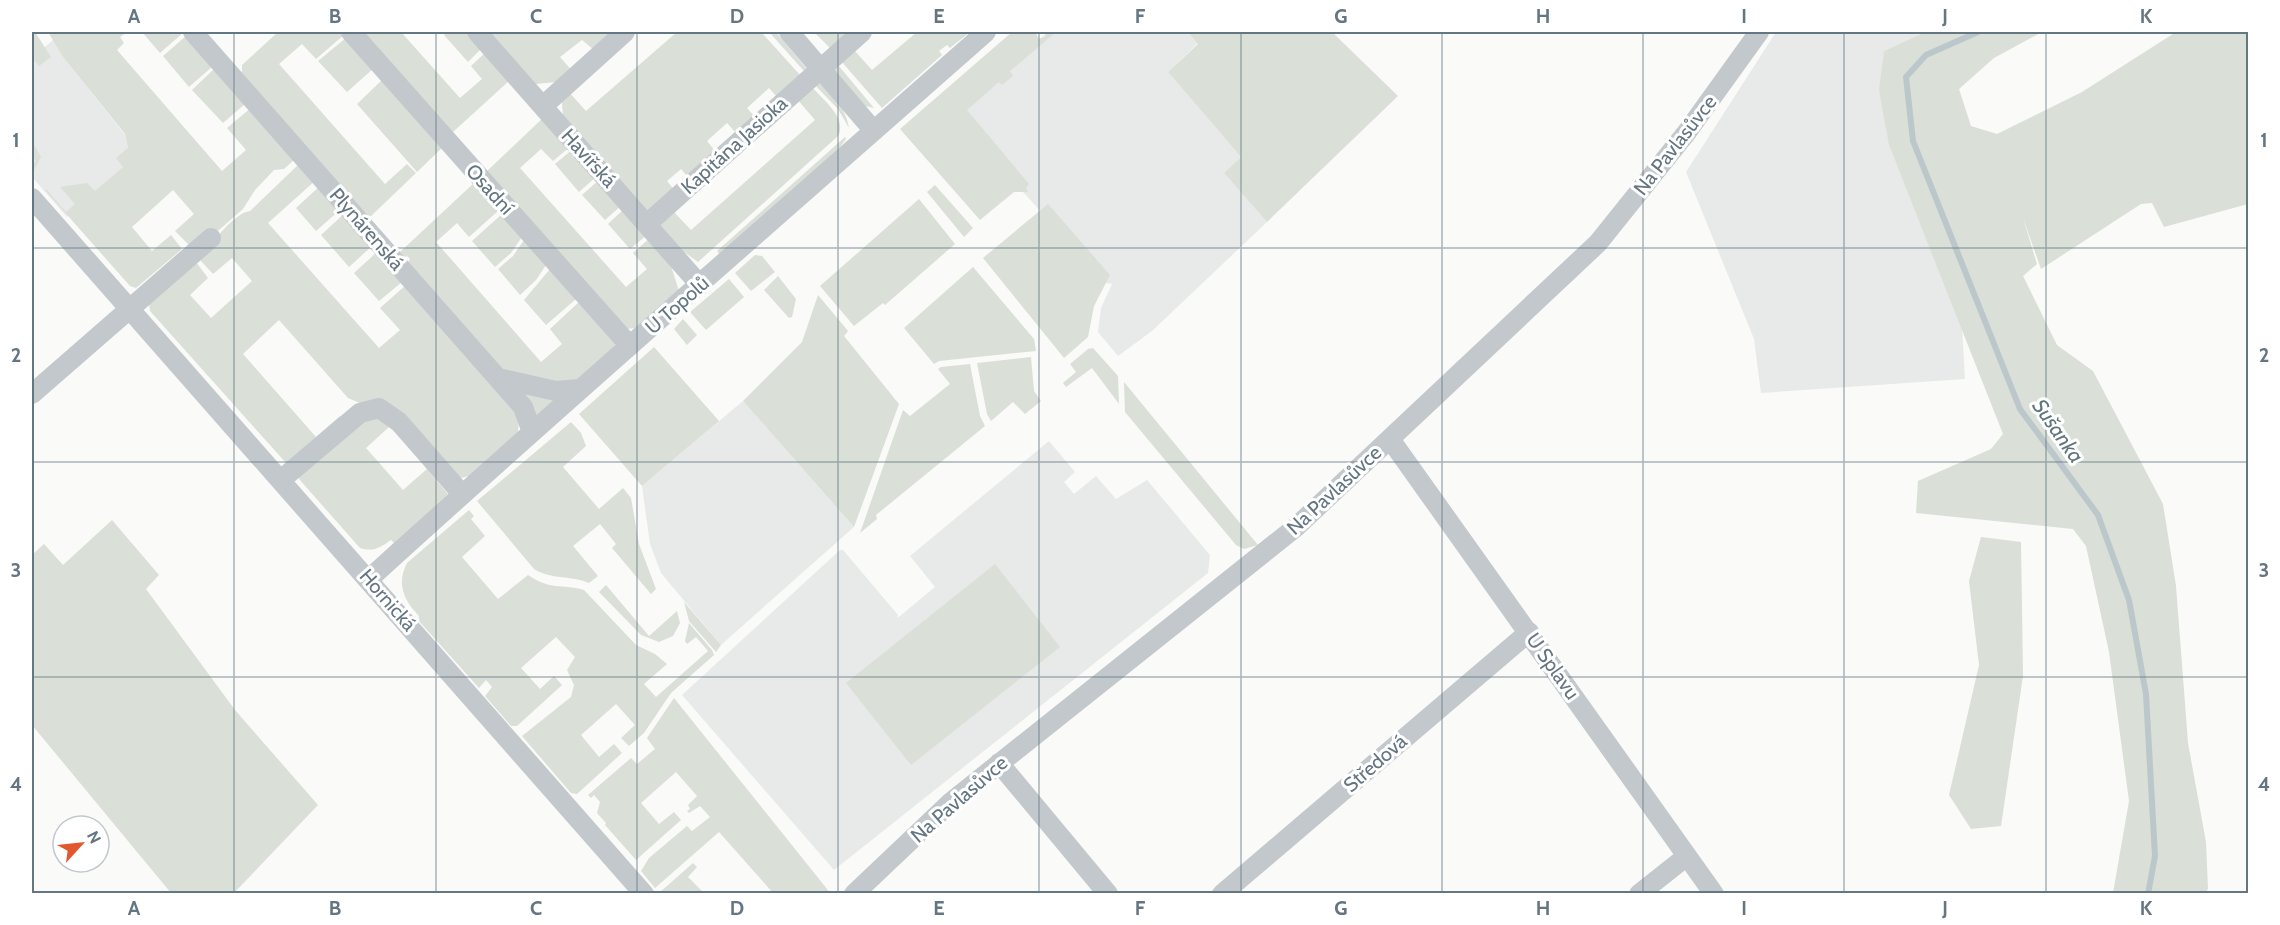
<svg xmlns="http://www.w3.org/2000/svg" width="2280" height="925" font-family="Cabin,sans-serif">
<style>
.built{fill:#e8e9e9}
.green{fill:#dadfd7}
.lines{fill:none;stroke-linecap:round;stroke-linejoin:round}
.stream{stroke:#bbc7cb;stroke-width:6}
.street{stroke:#c3c8cc;stroke-width:20}
.grid{fill:none;stroke:#657683;stroke-width:1.5;stroke-opacity:0.55}
.labels{text-anchor:middle;stroke-width:6;stroke-linejoin:round;paint-order:stroke}
.street-label{font-size:20px;fill:#657683;stroke:#fff}
.water-label{font-size:21px;font-style:italic;fill:#60757c;stroke:#fff}
.neatline{fill:none;stroke:#657683;stroke-width:2}
.grid-label{font-size:20px;text-anchor:middle;font-weight:bold;fill:#657683}
</style>
<rect width="100%" height="100%" fill="#fafaf8"/>
<path class="built" d="M1048,32h140l10,11 -30,29 73,85 -17,16 43,49 -115,109 -34,25 -20,-24 3,-24 11,-24 -6,-1 -153,-168z
M1776,32h149l-41,19 5,94 73,182 3,52 -204,14 -7,-54 -68,-167z
M53,40l10,17 62,78 3,13 -5,19 -56,50 -35,-40v-119z
M743,401l111,126 -133,118 -60,-72 -11,-29 -8,-58z
M1049,441l26,31 -11,10 10,12 22,-18 20,23 31,-19 63,75 -2,18 -374,297 -152,-175 158,-145h3l55,65 -1,3 3,-2 35,-29 -25,-31z"/>
<path class="green" d="M32,32h3l16,25 -12,9 -7,-8z
M48,32h79l-7,5 4,6 -7,7 105,121 24,-21 -19,-22 25,-21 44,51 -12,11 -10,1 -19,20 -12,19 -31,27 -7,-5 -16,14 -14,-14 19,-17 -21,-24 -41,37 20,24 19,-16 11,14 -46,39 -6,-2 -84,-95v-2l20,23 9,-8 -15,-17 27,-4 8,8 28,-24 -7,-9 12,-10 -3,-14 -62,-77z
M142,32h42l-24,21z
M278,32h64l3,2 -29,25 -14,-15 -23,20 106,120 22,-20 9,9 -46,44 -3,1 -125,-145v-8z
M359,32h42l59,66 22,-19 -11,-13 17,-16 22,30 -57,52z
M448,32h23l13,14 -16,16 -24,-27z
M489,32h118l4,4 -17,14 -12,-10 -22,17 13,15 -17,10 -20,2z
M677,32h84l40,44 -24,21 -8,-9 -22,20 8,9 -19,16 -9,-10 -20,18 9,11 -28,25 -7,-8 -14,12 9,11 -27,24 -86,-98 -1,-16 5,-12 19,21z
M769,32h7l30,36 -2,3z
M814,32h39l-21,18z
M917,32h53l-20,16 -3,-3 -8,6 3,4 -60,53 -41,-47 13,-11 18,20z
M1012,32h23l4,7 7,-3 -2,-4h12l-46,39 3,5 -11,9 -3,-3 -32,28 62,74 -3,4 2,4h-14l-34,28 -80,-91z
M1188,32h144l66,64 -131,126 -43,-49 17,-16 -73,-85 30,-28z
M1925,32h117l-48,26 -35,31 12,37 26,8 85,-42 94,-60h72v172l-84,23 -12,-24 -11,1 -100,65 -18,-51 14,46 -14,12 34,69 36,26 70,133 13,82 12,157 18,99 2,47 -3,4h-92l16,-92 -20,-149 -23,-106 -13,-17 -157,-16 2,-32 73,-32 12,-15 -114,-289 -10,-55 5,-39z
M186,36l27,30 -24,21 -26,-31z
M347,37l27,31 -27,24 -29,-31z
M838,65l36,43 -9,-2 -32,-36z
M214,69l31,35 -22,19 -31,-33z
M383,79l60,68 -26,25 -60,-68z
M813,79c17,9 33,29 36,49l-11,-19 -27,-28z
M811,86c11,13 37,32 27,50l-140,126 -18,-13 -22,-27 14,-12 19,20 124,-110 -18,-21z
M545,116l26,30 -18,15 -12,-12 -21,19 106,119 21,-18 -14,-16 18,-16 20,29 8,25 -42,37 -12,1 -140,-156z
M845,137l1,2 -8,11 -118,105 -3,-4z
M32,141l9,16 -9,17v-9l4,-4 -4,-5z
M573,149l24,27 -18,16 -24,-28z
M300,163l16,17 -48,43 111,125 21,-18 -20,-22 26,-23 104,118 9,15 -1,15 -49,43 -8,2 -84,-79 -15,5 -14,-6 -69,-78 -36,34 73,83 24,-21v3l-53,45 -137,-153 -1,-7 47,-42 12,16 -18,17 21,23 41,-37 -20,-23 -19,16 -13,-14c10,-14 33,-47 50,-49z
M600,179l22,26 -17,15 -23,-25z
M474,183l25,27 -30,27 -12,-14 -21,19 105,120 21,-18 -12,-15 29,-27 36,42v4l-35,30 -13,6 -67,-15 -93,-105 3,-5 -3,-3 -4,3 -3,-7z
M321,185l20,24 -25,22 -20,-23z
M935,185l38,43 -9,9 -37,-45z
M919,199l36,45 -70,61 -2,-2 -29,23 -34,-40z
M1048,204l62,71 -16,31 -6,31 -24,21 -81,-100z
M625,208l23,26 -18,15 -22,-25z
M345,213l27,33 -23,21 -28,-32z
M502,214l20,23 -11,16 -16,14 -23,-26z
M524,240l22,25 -10,15 -16,15 -22,-26 15,-13z
M377,252l25,30 -23,19 -25,-28z
M755,255l7,1 13,16 -24,19 -16,-18z
M973,267l61,72 2,12 -97,10 -5,3 -30,-36z
M550,269l26,30 -30,26 -22,-25z
M778,276l18,23 -4,18 -3,1 -25,-28z
M729,279l15,18 -38,33 -16,-18z
M818,295l30,36 -4,5 55,68 -45,123 -111,-126 59,-59z
M683,319l14,16 -10,10 -13,-16z
M654,347l65,74 -77,65 -63,-72z
M1093,348l25,28 1,28 -27,-36 -26,19 -3,-4 13,-11 -6,-8 18,-15z
M1031,357l3,34 7,10 -16,13 -12,-12 -22,19 -4,-7 -10,-51z
M970,364l10,52 5,10 -109,89 1,4 -17,14 43,-123 7,6 40,-32 -12,-15 3,-2z
M1124,382l134,163 -14,4 -8,-4 -111,-133z
M521,390l35,9 -21,20z
M380,414l9,13 -23,21 37,42 24,-21 21,25 -54,49 -3,-3c-11,8 -18,12 -31,8l-61,-69 2,-9 63,-54z
M571,422l10,11 5,13 -23,21 36,42 24,-21 8,10 8,46 17,45 -5,5 -39,-46 4,-4 -16,-20 -27,22 25,30 -9,7c-18,-8 -37,-3 -55,-14l-57,-68z
M469,510l5,6 -3,3 14,17 -23,21 36,42 30,-24c24,16 31,8 56,15l52,55 19,9 12,10 -23,20 12,13 52,-46 -12,-14 -9,7 -2,-3 4,-18 23,27 2,5 -43,38 -27,40 -15,13 -8,-8 14,-13 -19,-21 -35,31 18,22 15,-13 8,9 -45,41 -6,-1 -49,-57 49,-39 3,-12 -7,-15 8,-13 -19,-20 -35,31 19,21 14,-13 8,9 -45,41h-6l-26,-30 7,-9 -6,-7 -7,8 -61,-68 1,-4c-15,-15 -23,-32 -12,-53z
M112,520l47,55 -13,14 89,121 83,95 -84,88h-63l-139,-168v-170l12,-11 19,21z
M1981,537l40,5 2,134 -22,150 -30,3 -22,-34 30,-130 -10,-84z
M995,564l65,83 -149,118 -65,-82z
M606,585l43,51 28,-25 3,12 -7,13 -14,6 -18,-7 -42,-43z
M684,602l37,43 -5,7 -27,-31z
M674,698l153,191 3,4h-57l-54,-61 -64,56 -14,-17 8,-13 38,-32 5,5 18,-14 -10,-11 -11,7 -2,-2 3,-2 -2,-4 9,-9 -21,-24 -35,31 18,21 15,-12 7,8 -45,40 -31,-35 1,-2 -9,-10 3,-11 -6,-7 -3,3 -3,-3 43,-37 6,6 18,-15 -8,-11z
M693,863l4,4 -9,10 16,16h-45z"/>
<g class="lines">
<path class="stream" d="M1978,32l-52,23 -20,22 7,64 107,268 78,106 31,85 17,94 9,162 -7,38"/>
<path class="street" d="M193,32l330,375 9,25
M351,32l279,314
M477,32l223,253
M789,32l85,99
M543,106l82,-74
M32,198l612,696
M648,223l214,-191
M498,378l58,13 24,-2
M32,394l179,-156
M1390,439l324,455
M282,479l78,-66 19,-5 20,14 63,72
M369,579c203,-185 411,-365 617,-547
M999,763l109,131
M854,894l97,-92 345,-275 302,-284 89,-111 72,-100
M1222,894l307,-262
M1639,894l48,-38"/>
</g>
<path class="grid" d="M234,32v862M436,32v862M637,32v862M838,32v862M1039,32v862M1241,32v862M1442,32v862M1643,32v862M1844,32v862M2046,32v862M32,248h2216M32,462h2216M32,677h2216"/>
<g class="labels">
<g class="street-label">
<text transform="translate(734 145) rotate(-42)" y="7">Kapitána Jasioka</text>
<text transform="translate(1675 145) rotate(-52)" y="7">Na Pavlasůvce</text>
<text transform="translate(589 158) rotate(48)" y="7">Havířská</text>
<text transform="translate(490 189) rotate(48)" y="7">Osadní</text>
<text transform="translate(367 229) rotate(49)" y="7">Plynárenská</text>
<text transform="translate(677 305) rotate(-41)" y="7">U Topolů</text>
<text transform="translate(1334 490) rotate(-43)" y="7">Na Pavlasůvce</text>
<text transform="translate(388 600) rotate(49)" y="7">Hornická</text>
<text transform="translate(1553 666) rotate(55)" y="7">U Splavu</text>
<text transform="translate(1375 763) rotate(-41)" y="7">Středová</text>
<text transform="translate(959 799) rotate(-41)" y="7">Na Pavlasůvce</text>
</g>
<g class="water-label">
<text transform="translate(2058 431) rotate(55)" y="7">Sušanka</text>
</g>
</g>
<rect width="2280" height="925" fill="none" stroke="#ffffff" stroke-width="66"/>
<g transform="translate(81 844) rotate(63)"><circle r="28" fill="#ffffff" stroke="#c1c8cd" stroke-width="1.5"/>
<path d="M0-4.5L10 22L0 15L-10 22Z" fill="#e4572e"/>
<text y="-9" font-size="16" font-weight="bold" text-anchor="middle" fill="#657683">N</text>
</g>
<rect x="33" y="33" width="2214" height="859" class="neatline"/>
<g class="grid-label">
<text x="134" y="23">A</text>
<text x="335" y="23">B</text>
<text x="536" y="23">C</text>
<text x="737" y="23">D</text>
<text x="939" y="23">E</text>
<text x="1140" y="23">F</text>
<text x="1341" y="23">G</text>
<text x="1543" y="23">H</text>
<text x="1744" y="23">I</text>
<text x="1945" y="23">J</text>
<text x="2146" y="23">K</text>
<text x="16" y="147">1</text>
<text x="2264" y="147">1</text>
<text x="16" y="362">2</text>
<text x="2264" y="362">2</text>
<text x="16" y="577">3</text>
<text x="2264" y="577">3</text>
<text x="16" y="791">4</text>
<text x="2264" y="791">4</text>
<text x="134" y="915">A</text>
<text x="335" y="915">B</text>
<text x="536" y="915">C</text>
<text x="737" y="915">D</text>
<text x="939" y="915">E</text>
<text x="1140" y="915">F</text>
<text x="1341" y="915">G</text>
<text x="1543" y="915">H</text>
<text x="1744" y="915">I</text>
<text x="1945" y="915">J</text>
<text x="2146" y="915">K</text>
</g>
</svg>
